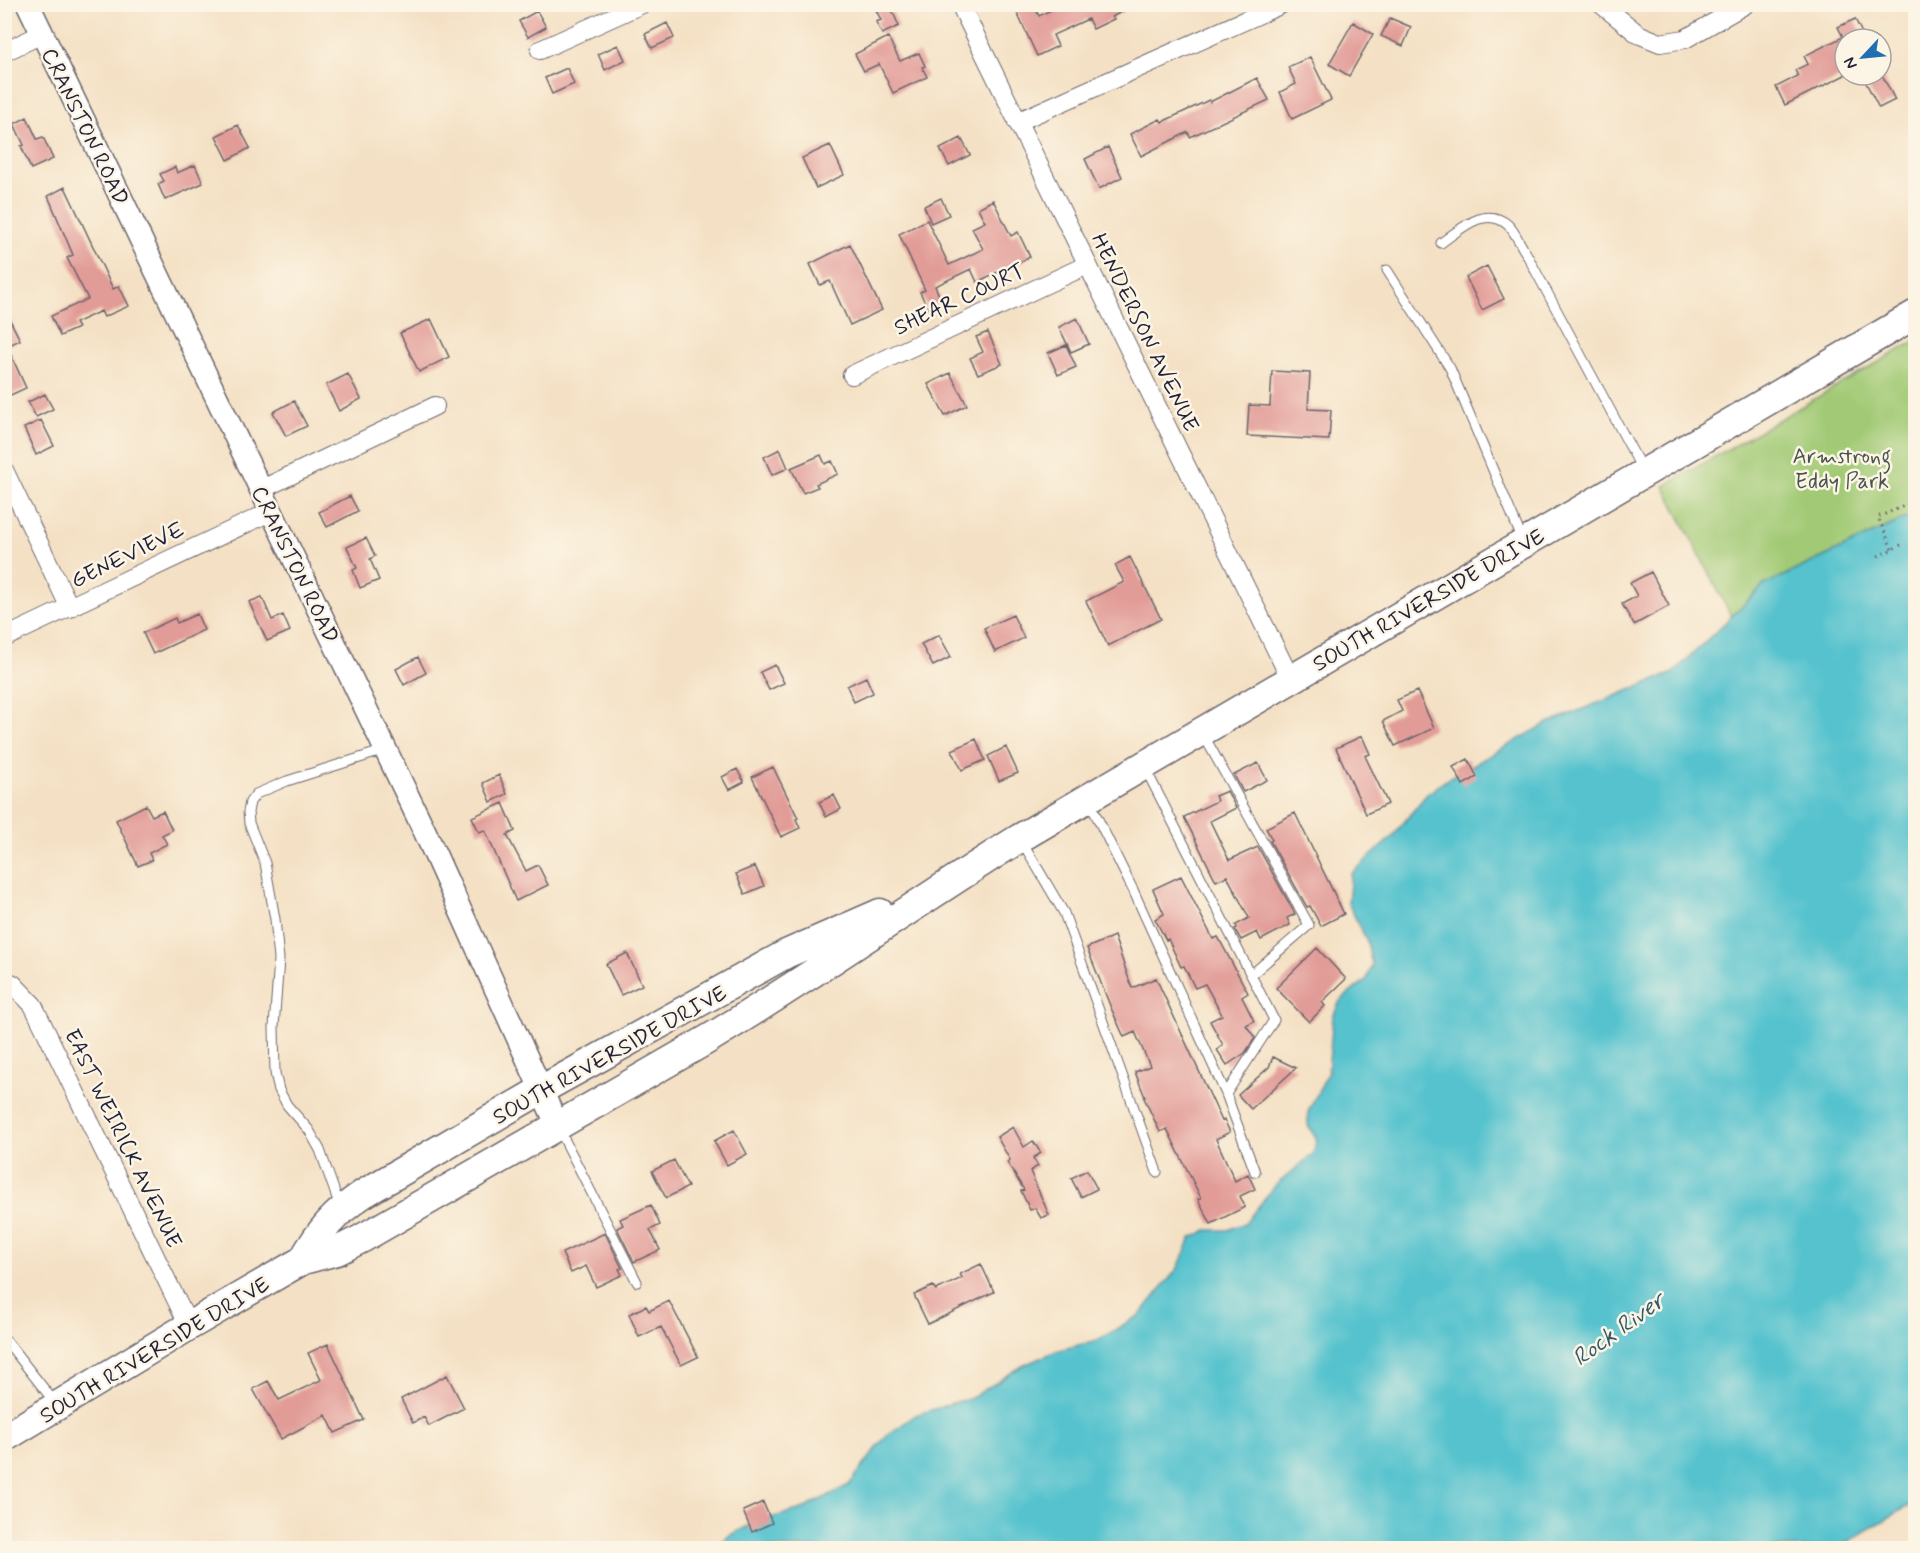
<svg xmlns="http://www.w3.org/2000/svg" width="1920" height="1553" font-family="Mynerve,sans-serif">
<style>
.green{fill:#a2ca76;stroke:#627658;stroke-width:1.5}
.water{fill:#55c2ce;stroke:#3c7284;stroke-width:1.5}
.building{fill:#e29c98}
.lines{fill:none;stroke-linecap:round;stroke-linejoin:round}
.service-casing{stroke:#6c656b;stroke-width:11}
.minor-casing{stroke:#6c656b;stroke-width:20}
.tertiary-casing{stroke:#6c656b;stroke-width:25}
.primary-casing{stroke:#6c656b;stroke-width:31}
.path{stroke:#6c656b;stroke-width:3;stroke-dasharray:1.5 4.5;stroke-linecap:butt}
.service{stroke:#fff;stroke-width:9}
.minor{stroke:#fff;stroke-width:18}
.tertiary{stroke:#fff;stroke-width:22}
.primary{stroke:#fff;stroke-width:28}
.labels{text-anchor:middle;stroke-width:5;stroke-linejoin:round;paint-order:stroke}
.street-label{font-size:22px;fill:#22223b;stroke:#fcf5e5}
.park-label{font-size:22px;fill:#48544d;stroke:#fcf5e5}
.water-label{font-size:24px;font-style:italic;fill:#345a6e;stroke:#fcf5e5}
</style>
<rect width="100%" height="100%" fill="#fcf5e5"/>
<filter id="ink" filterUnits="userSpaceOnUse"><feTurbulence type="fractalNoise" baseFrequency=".0167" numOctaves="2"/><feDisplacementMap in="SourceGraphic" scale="12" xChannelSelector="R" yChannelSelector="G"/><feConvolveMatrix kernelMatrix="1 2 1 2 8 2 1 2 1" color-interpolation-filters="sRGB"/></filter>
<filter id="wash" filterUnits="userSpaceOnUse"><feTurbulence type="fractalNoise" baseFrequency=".008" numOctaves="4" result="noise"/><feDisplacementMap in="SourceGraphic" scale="24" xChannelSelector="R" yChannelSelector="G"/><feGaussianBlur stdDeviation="1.35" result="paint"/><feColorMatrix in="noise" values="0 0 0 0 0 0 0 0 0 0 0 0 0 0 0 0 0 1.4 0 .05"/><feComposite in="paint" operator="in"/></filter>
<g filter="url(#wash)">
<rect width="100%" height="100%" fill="#f4e1c5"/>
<path class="green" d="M1915,341v173l-151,71 -32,33 -68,-132z"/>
<path class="water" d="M1915,514v988l-77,46h-1124l16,-13 27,-13 48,-14 44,-23 37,-49 30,-21 59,-19 47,-30 34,-15 42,-11 42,-25 38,-47 13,-30 16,-8h21l17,-7 30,-37 38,-32 4,-14 -9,-15v-13l20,-40 5,-55 7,-16 27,-22 5,-14 -5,-24 -19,-38 3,-29 41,-37 34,-42 20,-15 102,-57 125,-50 91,-88z"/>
<g id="blocks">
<path class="building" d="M873,4h16l10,22 -17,8 -6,-12 5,-2z
M1013,4h20l6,12 24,-12h73l-24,13 2,2 -21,10 -5,-10 -35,16 5,11 -21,10z
M537,11l9,16 -18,10 -9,-16z
M1390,18l21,9 -8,19 -22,-10z
M1855,19l10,20h-20v36l-60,30 -9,-18 22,-11 -3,-6 13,-6 -4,-8 39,-19 -5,-10z
M1353,22l20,12 -24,42 -20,-12z
M667,23l7,15 -22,10 -7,-14z
M888,37l12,24 19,-8 6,13 -3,1 5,10 -34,16 -14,-29 -15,7 -9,-17z
M618,45l7,15 -20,10 -7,-16z
M1310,57l21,43 -39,19 -12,-27 16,-8 -8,-17z
M567,68l7,16 -22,10 -7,-16z
M1862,75h20l13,25 -16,8z
M1257,78l12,22 -79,37 -2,-5 -47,24 -11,-22 30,-15 2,3 47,-22 1,2z
M27,117l10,22 6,-2 10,22 -22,10 -10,-23 3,-1 -10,-21z
M238,125l12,23 -22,12 -12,-24z
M961,138l9,17 -21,11 -9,-17z
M830,145l14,30 -28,13 -14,-30z
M1108,147l14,30 -23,12 -14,-30z
M195,165l8,18 -38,17 -7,-16 6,-3 -4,-7 15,-7 2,6z
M65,187l48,102 6,-3 10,20 -25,11 -3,-6 -26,12 3,5 -18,8 -9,-20 37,-17 -21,-41 6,-3 -25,-59z
M941,198l8,17 -18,8 -7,-17z
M993,200l18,36 7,-4 12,25 -53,25 -6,-13 -36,17 7,16 -14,7 -8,-17 5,-2 -26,-56 28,-14 22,45 34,-16 -11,-21 13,-6 -7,-14z
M850,244l32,66 -32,15 -20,-44 -10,4 -10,-21z
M1487,266l17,33 -22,11 -16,-33z
M4,308l16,32 -13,6 19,42 -22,10z
M1077,318l12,26 -18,8 -12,-25z
M431,319l18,38 -30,15 -19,-39z
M988,332l14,32 -24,10 -8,-16 13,-6 -7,-15z
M1066,345l10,22 -18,8 -10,-22z
M1272,371l38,2 -2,36 23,1 -2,30 -82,-4 2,-31 21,1z
M950,373l17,32 -22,11 -17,-32z
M348,374l13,25 -22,12 -13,-26z
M45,394l8,15 -17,8 -8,-15z
M294,401l13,25 -21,10 -13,-24z
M41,420l13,26 -18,9 -12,-27z
M780,449l8,19 -16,7 -8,-18z
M821,455l4,9 7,-3 6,13 -22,10 2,3 -15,6 -12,-25z
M350,496l8,15 -31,16 -8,-15z
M366,538l9,18 -5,3 9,21 -19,8 -7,-18 4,-2 -10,-21z
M1130,557l31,62 -53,27 -22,-45 38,-19 -9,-17z
M1651,572l18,34 -35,19 -12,-21 15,-8 -7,-13z
M262,597l10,23 11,-5 7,16 -23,10 -18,-39z
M197,614l7,16 -51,24 -10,-21 32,-15 2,5z
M1013,615l11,23 -29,14 -11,-24z
M939,635l12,22 -18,9 -12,-22z
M418,657l8,16 -22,12 -8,-16z
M775,665l9,18 -15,7 -9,-18z
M866,677l7,16 -19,9 -7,-16z
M1417,691l17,37 -39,18 -12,-25 19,-10 -5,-11z
M1362,736l8,18 -5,2 23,48 -22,10 -30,-66z
M976,739l9,21 -23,10 -10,-20z
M1006,747l12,26 -19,8 -11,-25z
M1468,759l9,18 -14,8 -10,-18z
M1258,763l9,17 -24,12 -9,-17z
M773,767l25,51 -2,1 4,9 -19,9 -29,-60z
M737,769l7,13 -15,8 -7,-13z
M499,775l8,19 -16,8 -8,-19z
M1227,791l9,17 -26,13 19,39 29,-13 37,67 -8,4 3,7 -29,15 -4,-8 -16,8 -6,-11 2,-1 -1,-3 13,-7 -22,-42 -11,5 -32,-64 33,-16 -2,-5z
M834,795l7,14 -15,8 -7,-15z
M503,803l12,28 -8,4 19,36 12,-6 10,20 -32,16 -31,-71 -6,2 -7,-15z
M146,805l6,11 11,-5 9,19 -10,5 5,9 -18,9 3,7 -14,6 -22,-46z
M1295,813l49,101 -23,12 -11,-20 -3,1 -37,-66 2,-1 -6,-12z
M755,866l9,20 -19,8 -9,-20z
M1181,876l32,63 5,-2 30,56 -6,4 12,24 -8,4 9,13 -10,15 -18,12 -10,-15 6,-5 -13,-24 12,-6 -17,-31 -10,4 -11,-22 -3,1 -13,-28 -2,1 -11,-21 9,-5 -11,-25z
M1114,936l18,52 24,-10 66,143 2,-1 6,12 -14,7 19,42 13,-7 7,15 -15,7 5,11 -34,17 -13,-25 3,-1 -34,-69 -7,3 -16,-34 1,-1 -10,-25 15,-6 -15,-34 -11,5 -13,-29 -24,-60z
M1317,948l29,31 -24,23 3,4 -16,16 -33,-34z
M627,953l15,32 -21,10 -15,-31z
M1273,1057l23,11 -45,41 -13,-14 31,-28z
M1013,1127l11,20 9,-6 8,12 -8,5 5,8 -8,5 19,44 -8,3 -6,-10 -5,2 -9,-19 3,-1 -17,-28 3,-2 -13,-23z
M734,1130l13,24 -20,11 -13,-24z
M674,1160l14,27 -22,11 -14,-27z
M1087,1170l10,19 -16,8 -10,-19z
M651,1205l9,20 -10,5 10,20 -26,12 -17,-34 6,-3 -3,-6z
M605,1233l17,35 -3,1 3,6 -26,12 -10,-21 -15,7 -9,-20z
M981,1264l13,28 -66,32 -14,-29 19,-9 3,4 26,-12 -2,-4z
M669,1301l29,56 -17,8 -20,-38 -22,10 -10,-23 17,-8 3,5z
M328,1344l36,76 -29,13 -9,-18 -45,24 -28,-50 15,-8 11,19 42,-20 -13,-27z
M447,1375l17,33 -35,18 -5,-9 -11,6 -12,-24z
M763,1502l9,21 -20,9 -9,-21z"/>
</g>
</g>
<g filter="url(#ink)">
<use href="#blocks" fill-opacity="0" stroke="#6c656b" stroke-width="1.5"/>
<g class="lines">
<g class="service-casing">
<path id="service" d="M1441,243c20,-14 44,-38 67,-18 7,6 12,20 18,28l117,218
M1387,270l63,98 73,173
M1203,734l106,191 -58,50
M1145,768l129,252 -48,74
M1089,801l45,91 92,202 29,78
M1021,840l43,73 93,259
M559,1129l78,153
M342,1205l-4,-4 -18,-51 -11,-20 -22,-25 -8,-15 -4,-17 -1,-46 5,-68 -4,-40 -10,-56 -16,-40 -1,-11 2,-10 6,-8 31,-13 98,-31
M4,1338l52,66"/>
</g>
<g class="minor-casing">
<path id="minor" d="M960,4l331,676
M1601,4l37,30 22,9 25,-4 61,-35
M540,50l102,-46
M4,52l38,-18
M1017,122l265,-118
M852,375l235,-110
M4,470l66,138
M260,490l175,-84
M4,638l266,-126
M4,980l9,4 20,21 156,321"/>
</g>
<g class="tertiary-casing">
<path id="tertiary" d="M28,4l397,828 133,295"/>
</g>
<g class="primary-casing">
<path id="primary" d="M303,1260c17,-30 32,-47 60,-66l178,-104 245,-136 94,-41
M4,1438l185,-112 114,-66 34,-9 24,-12 344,-198c107,-64 209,-137 315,-203l896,-524"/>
</g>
<path class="path" d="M1892,549l-14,-32 38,-16
M1878,556l27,-13"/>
<use href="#service" class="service"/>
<use href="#minor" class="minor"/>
<use href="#tertiary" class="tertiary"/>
<use href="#primary" class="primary"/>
</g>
</g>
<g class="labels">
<g class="street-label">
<text transform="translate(86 126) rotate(64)" y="8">CRANSTON ROAD</text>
<text transform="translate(959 298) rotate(-25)" y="8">SHEAR COURT</text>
<text transform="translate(1146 332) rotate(64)" y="8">HENDERSON AVENUE</text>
<text transform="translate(127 554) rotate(-26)" y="8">GENEVIEVE</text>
<text transform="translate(296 564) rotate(64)" y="8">CRANSTON ROAD</text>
<text transform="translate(1428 599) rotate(-30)" y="8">SOUTH RIVERSIDE DRIVE</text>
<text transform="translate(609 1054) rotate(-29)" y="8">SOUTH RIVERSIDE DRIVE</text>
<text transform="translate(124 1138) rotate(64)" y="8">EAST WEIRICK AVENUE</text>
<text transform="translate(154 1349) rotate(-31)" y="8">SOUTH RIVERSIDE DRIVE</text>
</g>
<g class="park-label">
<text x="1842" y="463">Armstrong<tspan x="1842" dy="25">Eddy Park</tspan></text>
</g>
<g class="water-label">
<text transform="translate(1618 1329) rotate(-36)" y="8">Rock River</text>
</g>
</g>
<rect width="1920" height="1553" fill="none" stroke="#fcf5e5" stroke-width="24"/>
<g transform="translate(1863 57) rotate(244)"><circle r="28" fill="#fcf5e5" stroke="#a5a1a1" stroke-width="1.5"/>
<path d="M0-4.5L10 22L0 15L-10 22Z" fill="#1f6fb2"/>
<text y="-9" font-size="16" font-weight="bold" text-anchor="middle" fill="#22223b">N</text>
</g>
</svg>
